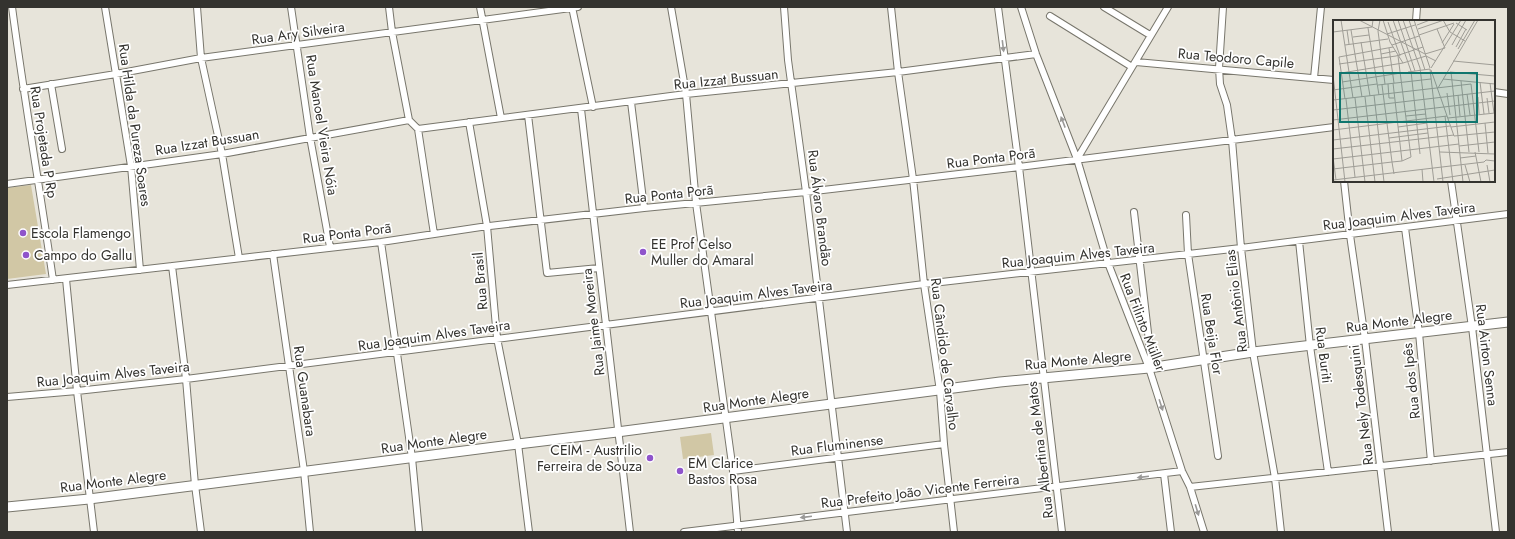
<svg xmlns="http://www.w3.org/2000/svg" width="1515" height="539" font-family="Jost,sans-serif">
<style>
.green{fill:#d1c7a5}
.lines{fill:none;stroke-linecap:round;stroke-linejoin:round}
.street-casing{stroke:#78766c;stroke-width:8}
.secondary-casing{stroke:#78766c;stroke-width:11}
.street{stroke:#fff;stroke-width:6}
.secondary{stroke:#fff;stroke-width:9}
.oneway{fill:#9a9997}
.poi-dot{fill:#8f54cb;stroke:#fff;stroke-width:1.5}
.labels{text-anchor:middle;stroke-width:3.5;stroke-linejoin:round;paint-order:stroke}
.street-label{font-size:14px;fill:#34332f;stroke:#fff}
.poi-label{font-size:14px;fill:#34332f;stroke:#fff;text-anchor:start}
.inset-road{fill:none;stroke:#9f9d96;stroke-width:1}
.view{fill:#0f766e;fill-opacity:0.15;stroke:#0f766e;stroke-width:2}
.inset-edge{fill:none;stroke:#34332f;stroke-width:2}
</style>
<rect width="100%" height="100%" fill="#e7e4da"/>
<path class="green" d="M31,185l15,89 -39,5v-91z
M711,433l3,22 -31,4 -3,-22z"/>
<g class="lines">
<g class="street-casing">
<path id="street" d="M12,7c12,91 28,182 41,273
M105,7l26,159 9,104
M197,7l4,51 21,96 17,104
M291,7l19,130 20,110
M389,7l3,25 17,88 9,9 16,105
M480,7l21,111
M572,7l21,100
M671,7l15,87 10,109 37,268 5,61
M784,7l4,53 18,132 41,340
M891,7l7,65 15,107 11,105 16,107 4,53 10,88
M998,7l21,160 43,365
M1021,7l15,47 41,105 31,104 41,105 33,103 8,16 14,45
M1104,7l46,28
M1223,7l-4,61 1,16 7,21 5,35 9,108 12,104 22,126 6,54
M1050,16l82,51
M1416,21l1,-14
M1136,62l198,18
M1314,78l7,-71
M51,84l11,65
M23,89l93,-15 85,-16 377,-51
M1494,92l14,2
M631,102l13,106
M581,109l49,423
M528,115l19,158 52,-5
M469,122l18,104 10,112 21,106 11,88
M418,129l268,-35 212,-22 138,-18
M1077,159l91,-152
M1344,181l6,54 15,104 23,193
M1451,181l21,146 24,205
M7,184l215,-30 187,-34
M1134,212l18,155
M1186,215l2,39 30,202
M1405,228l14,105 12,128
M1299,241l11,105 18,126
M381,242l31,216 7,74
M273,254l31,217 6,61
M172,266l14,113 9,106 6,47
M66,279l11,112 17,141
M7,285l374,-43 100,-15 163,-19 162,-16 213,-25 315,-40
M7,397l70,-6 109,-12 738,-95 317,-36 267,-34
M733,471l211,-27
M1164,474l7,58
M1190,487l318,-35
M684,532l498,-61"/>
</g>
<g class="secondary-casing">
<path id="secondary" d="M7,507l82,-8 429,-55 99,-12 383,-50 149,-14 104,-16 255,-30"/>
</g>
<use href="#street" class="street"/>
<use href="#secondary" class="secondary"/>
</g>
<defs><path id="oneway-solid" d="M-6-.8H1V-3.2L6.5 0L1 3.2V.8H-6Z"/></defs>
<g class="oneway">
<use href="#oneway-solid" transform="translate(1003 46) rotate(83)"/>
<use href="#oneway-solid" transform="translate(1063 122) rotate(-111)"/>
<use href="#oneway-solid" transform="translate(1161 405) rotate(72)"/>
<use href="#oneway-solid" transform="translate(1143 477) rotate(173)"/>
<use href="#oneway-solid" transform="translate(1197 510) rotate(73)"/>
<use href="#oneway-solid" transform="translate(806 517) rotate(173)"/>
</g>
<g class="poi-dot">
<circle cx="23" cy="233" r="4"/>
<circle cx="643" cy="252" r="4"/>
<circle cx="26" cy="255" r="4"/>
<circle cx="650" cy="458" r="4"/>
<circle cx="680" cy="471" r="4"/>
</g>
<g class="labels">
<g class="street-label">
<text transform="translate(298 33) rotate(-8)" y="5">Rua Ary Silveira</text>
<text transform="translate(1236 58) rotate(5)" y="5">Rua Teodoro Capile</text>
<text transform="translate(726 79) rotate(-6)" y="5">Rua Izzat Bussuan</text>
<text transform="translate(135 125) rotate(82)" y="5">Rua Hilda da Pureza Soares</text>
<text transform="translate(322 125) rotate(81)" y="5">Rua Manoel Vieira Nóia</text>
<text transform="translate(44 142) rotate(81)" y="5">Rua Projetada P Rp</text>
<text transform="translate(207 142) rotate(-9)" y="5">Rua Izzat Bussuan</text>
<text transform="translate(991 158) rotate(-7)" y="5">Rua Ponta Porã</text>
<text transform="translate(669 194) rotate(-6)" y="5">Rua Ponta Porã</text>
<text transform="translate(820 208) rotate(83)" y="5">Rua Álvaro Brandão</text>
<text transform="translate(1399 216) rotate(-7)" y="5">Rua Joaquim Alves Taveira</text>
<text transform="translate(347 233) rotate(-7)" y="5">Rua Ponta Porã</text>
<text transform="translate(1078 255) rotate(-6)" y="5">Rua Joaquim Alves Taveira</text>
<text transform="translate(480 281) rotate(-95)" y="5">Rua Brasil</text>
<text transform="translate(756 294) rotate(-7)" y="5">Rua Joaquim Alves Taveira</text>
<text transform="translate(1236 301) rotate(-97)" y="5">Rua Antônio Elias</text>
<text transform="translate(1399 321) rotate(-7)" y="5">Rua Monte Alegre</text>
<text transform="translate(593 322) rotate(-97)" y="5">Rua Jaime Moreira</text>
<text transform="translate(1143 322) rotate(69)" y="5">Rua Filinto Müller</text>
<text transform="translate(1212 334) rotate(81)" y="5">Rua Beija Flor</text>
<text transform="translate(434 335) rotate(-8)" y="5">Rua Joaquim Alves Taveira</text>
<text transform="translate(945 354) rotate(83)" y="5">Rua Cândido de Carvalho</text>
<text transform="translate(1324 355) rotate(83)" y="5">Rua Buriti</text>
<text transform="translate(1487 355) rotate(83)" y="5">Rua Airton Senna</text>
<text transform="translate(1078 360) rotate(-5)" y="5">Rua Monte Alegre</text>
<text transform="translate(113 374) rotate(-6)" y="5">Rua Joaquim Alves Taveira</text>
<text transform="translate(1411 381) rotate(-96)" y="5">Rua dos Ipês</text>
<text transform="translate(305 391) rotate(82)" y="5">Rua Guanabara</text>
<text transform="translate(756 400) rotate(-8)" y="5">Rua Monte Alegre</text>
<text transform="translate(1361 405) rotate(-97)" y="5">Rua Nely Todesquini</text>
<text transform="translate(434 441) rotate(-8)" y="5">Rua Monte Alegre</text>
<text transform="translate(837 445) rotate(-7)" y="5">Rua Fluminense</text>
<text transform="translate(1040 450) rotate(-97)" y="5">Rua Albertina de Matos</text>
<text transform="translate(113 481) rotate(-7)" y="5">Rua Monte Alegre</text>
<text transform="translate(920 491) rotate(-7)" y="5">Rua Prefeito João Vicente Ferreira</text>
</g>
<g class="poi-label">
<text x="31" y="238">Escola Flamengo</text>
<text x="651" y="249">EE Prof Celso<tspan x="651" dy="16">Muller do Amaral</tspan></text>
<text x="34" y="260">Campo do Gallu</text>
<text x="642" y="455" text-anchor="end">CEIM - Austrilio<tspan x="642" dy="16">Ferreira de Souza</tspan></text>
<text x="688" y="468">EM Clarice<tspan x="688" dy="16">Bastos Rosa</tspan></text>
</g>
</g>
<g transform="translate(1333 20)">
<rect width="162" height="162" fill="#e7e4da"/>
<path class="inset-road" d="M8,0l12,78M26,0l66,34 20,-6M47,0l-2,11 7,53M50,0l7,22 13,21M60,0l18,51 9,83M65,0l17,51M70,0l17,48 14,114M76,0l16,50M81,0l16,48M110,0l7,12 15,9M55,2l12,34M123,3l11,7M84,5l13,-5M35,8l11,67M85,9l26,-9M104,9l8,19M14,10l2,14M18,10l11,67M0,12l39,-5 1,-7M54,14l28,-9M86,15l35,-12M20,17l16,-2M28,22l9,54M109,23l12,-19M12,25l43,-6M59,25l27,-9M119,25l14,-25M123,27l10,-18M56,28l5,35M125,29l17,-29M48,34l15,-3M120,41l42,4M6,44l57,-8 27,-9M98,48l30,-48M97,49l13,113M98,50l23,66 41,-4M75,52l22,-3M117,52l45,4M118,52l12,110M8,53l62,-10 23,-7 10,5M0,55l12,107M110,59l52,5M128,61l8,71M9,62l59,-9M147,62l4,32M60,63l9,78M157,63l4,30M55,64l1,14h5M45,65l53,-6M49,65l10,77 10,-1 9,-4 -13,-101M105,68l40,-68M0,70l44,-6M114,73l3,22M134,74l3,21M41,75l10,87M125,75l2,21M32,77l10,85M145,77l1,17M22,78l10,84M154,78l2,15M12,79l-6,-42 54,-10M13,79l9,78M0,80l138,-16 8,68M0,90l162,-19M73,96l20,-2M112,96l8,66M115,98l47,-5M0,100l162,-19M152,103l3,30M65,107l29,-4M118,107l44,-5M0,110l114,-14M56,118l39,-5M0,120l117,-14M126,126l36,-4M0,129l121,-14M107,132l55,2M142,132l6,30M0,137l3,23M127,138l16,-2M0,139l126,-15M132,145l5,17M154,145l3,17M0,149l59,-7 2,12M89,149l1,13M104,159l58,-9M0,160l151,-18 2,-2 9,1"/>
<path class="view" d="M7,53h137v49h-137z"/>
<rect width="162" height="162" class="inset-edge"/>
</g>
<rect width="1515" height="539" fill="none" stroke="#34332f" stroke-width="16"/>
</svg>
